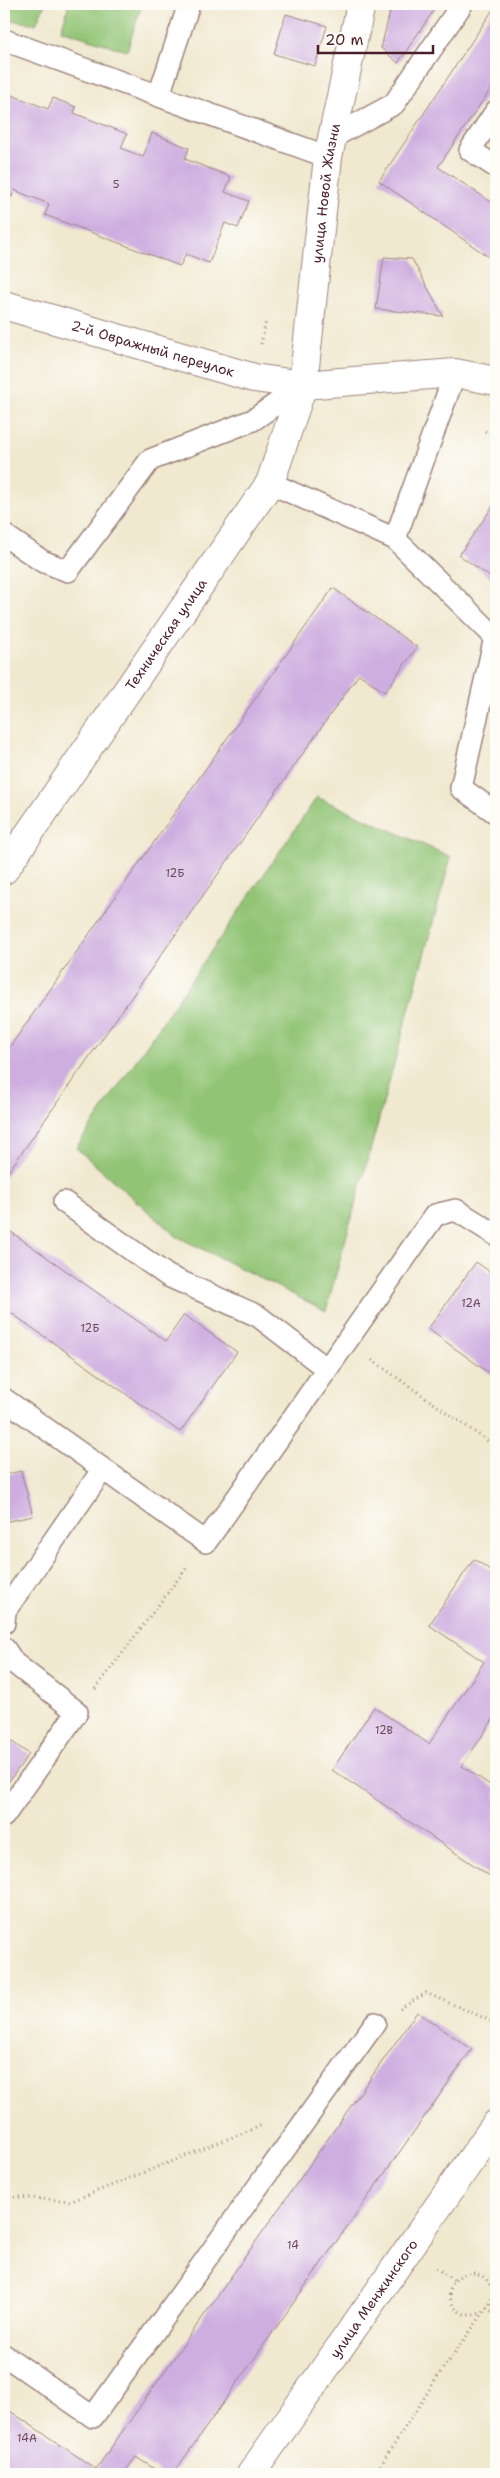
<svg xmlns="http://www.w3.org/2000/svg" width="500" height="2478" font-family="'Shantell Sans',sans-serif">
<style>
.green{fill:#91c475;stroke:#6e7250}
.building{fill:#ceaee0}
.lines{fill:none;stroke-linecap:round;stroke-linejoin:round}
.lane-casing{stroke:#9d847d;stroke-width:24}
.street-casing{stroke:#9d847d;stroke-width:30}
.path{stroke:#9d847d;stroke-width:3;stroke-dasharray:1 4;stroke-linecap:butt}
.lane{stroke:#fff;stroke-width:21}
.street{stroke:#fff;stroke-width:28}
.labels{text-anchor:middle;stroke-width:4.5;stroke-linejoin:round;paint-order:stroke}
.number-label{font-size:11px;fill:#6b4358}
.street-label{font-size:14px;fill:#4a1f2b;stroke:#fdfcf7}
</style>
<rect width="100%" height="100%" fill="#fdfcf7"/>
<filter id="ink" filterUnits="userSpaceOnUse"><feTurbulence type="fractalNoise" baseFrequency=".02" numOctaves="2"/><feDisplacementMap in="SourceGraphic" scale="10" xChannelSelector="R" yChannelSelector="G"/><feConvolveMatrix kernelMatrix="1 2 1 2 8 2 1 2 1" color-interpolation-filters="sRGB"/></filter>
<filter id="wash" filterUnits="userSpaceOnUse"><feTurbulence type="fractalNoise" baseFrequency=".0096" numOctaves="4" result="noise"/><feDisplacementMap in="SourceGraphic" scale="20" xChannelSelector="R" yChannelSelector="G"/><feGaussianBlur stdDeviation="1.12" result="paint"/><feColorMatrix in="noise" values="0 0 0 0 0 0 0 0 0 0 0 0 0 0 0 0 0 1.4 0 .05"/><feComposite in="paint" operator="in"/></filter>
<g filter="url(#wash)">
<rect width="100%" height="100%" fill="#f0e8cf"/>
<path class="green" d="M4,4h41l-9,20 -32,-5z
M69,4h73l-15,47 -66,-21z
M317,797l134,60 -125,454 -150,-75 -100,-88z"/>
<g id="blocks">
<path class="building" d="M392,4h46l-40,59 -17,-15z
M496,5v76l-58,86 58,38v57l-117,-81z
M286,14l41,12 -12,40 -41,-12z
M4,92l44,17 5,-11 23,9 -2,6 53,21 -6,14 22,9 9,-24 37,15 -4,11 46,18 -6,15 24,9 -11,27 -13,-5 -16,40 -23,-9 -6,12 -135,-51 4,-11 -35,-14 -2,7 -8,-3z
M384,257l28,2 31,57 -67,-7z
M496,502v79l-37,-26z
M333,588l84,59 -32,45 -26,-18 -355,504v-123z
M4,1227l162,114 18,-26 53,37 -57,80 -176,-124z
M476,1262l20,14v102l-68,-49z
M21,1471l12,45 -29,6v-47z
M474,1559l22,15v141l-34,51 34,23v91l-164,-110 42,-63 55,37 55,-82 -55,-37z
M4,1736l25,18 -25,34z
M417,2012l55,37 -299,425h-11l-26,-17 -13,17h-119v-67l92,62z"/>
</g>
</g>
<g filter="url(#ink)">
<use href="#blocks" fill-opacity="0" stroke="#9d847d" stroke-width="1"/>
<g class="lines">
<g class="lane-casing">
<path id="lane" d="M4,40l324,117
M159,95l30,-91
M496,111l-26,39 26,17
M331,138l63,-34 68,-100
M455,373l-60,166 100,98 -34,151 35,25
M270,483l125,56
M4,535l38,26 26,10 82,-111 103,-40 50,-35
M64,1202l104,74 90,40 69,53
M4,1399l202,143 229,-327 21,-5 40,25
M4,1623l1,-12 98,-142
M4,1648l10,15 63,49 -73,104
M4,2355l89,62 282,-394"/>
</g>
<g class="street-casing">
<g id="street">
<path id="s1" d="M4,305l250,73 49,7 152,-12 41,8"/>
<path id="s2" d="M4,870l266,-387 33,-98 25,-228 33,-153"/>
<path id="s3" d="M251,2474l245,-350"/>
</g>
</g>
<path class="path" d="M261,344l5,-23
M485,431l11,5
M372,1360l124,87
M95,1689l93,-123
M400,2009l26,-16 70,30
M4,2196l68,5 191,-76
M436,2268l19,13
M450 2294a21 21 0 1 1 42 0a21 21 0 1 1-42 0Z
M492,2295l4,-9
M375,2474l67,-104 45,-62 9,6"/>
<use href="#lane" class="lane"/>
<use href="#street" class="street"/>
</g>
</g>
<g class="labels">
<g class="number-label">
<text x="116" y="188">5</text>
<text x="175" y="877">12Б</text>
<text x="471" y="1307">12А</text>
<text x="90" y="1332">12Б</text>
<text x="384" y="1734">12В</text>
<text x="293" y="2249">14</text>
<text x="27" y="2442">14А</text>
</g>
<g class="street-label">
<text dy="5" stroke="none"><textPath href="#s2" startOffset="766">улица Новой Жизни</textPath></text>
<text dy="5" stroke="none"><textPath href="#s1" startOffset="155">2-й Овражный переулок</textPath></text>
<text dy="5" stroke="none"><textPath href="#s2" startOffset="286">Техническая улица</textPath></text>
<text dy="5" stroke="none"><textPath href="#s3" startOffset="214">улица Менжинского</textPath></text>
</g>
</g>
<rect width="500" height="2478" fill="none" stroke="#fdfcf7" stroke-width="20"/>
<path d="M318 45v8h115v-8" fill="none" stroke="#4a1f2b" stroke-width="2.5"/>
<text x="325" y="45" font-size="15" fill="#4a1f2b" stroke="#fdfcf7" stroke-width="4" paint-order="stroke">20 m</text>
</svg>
